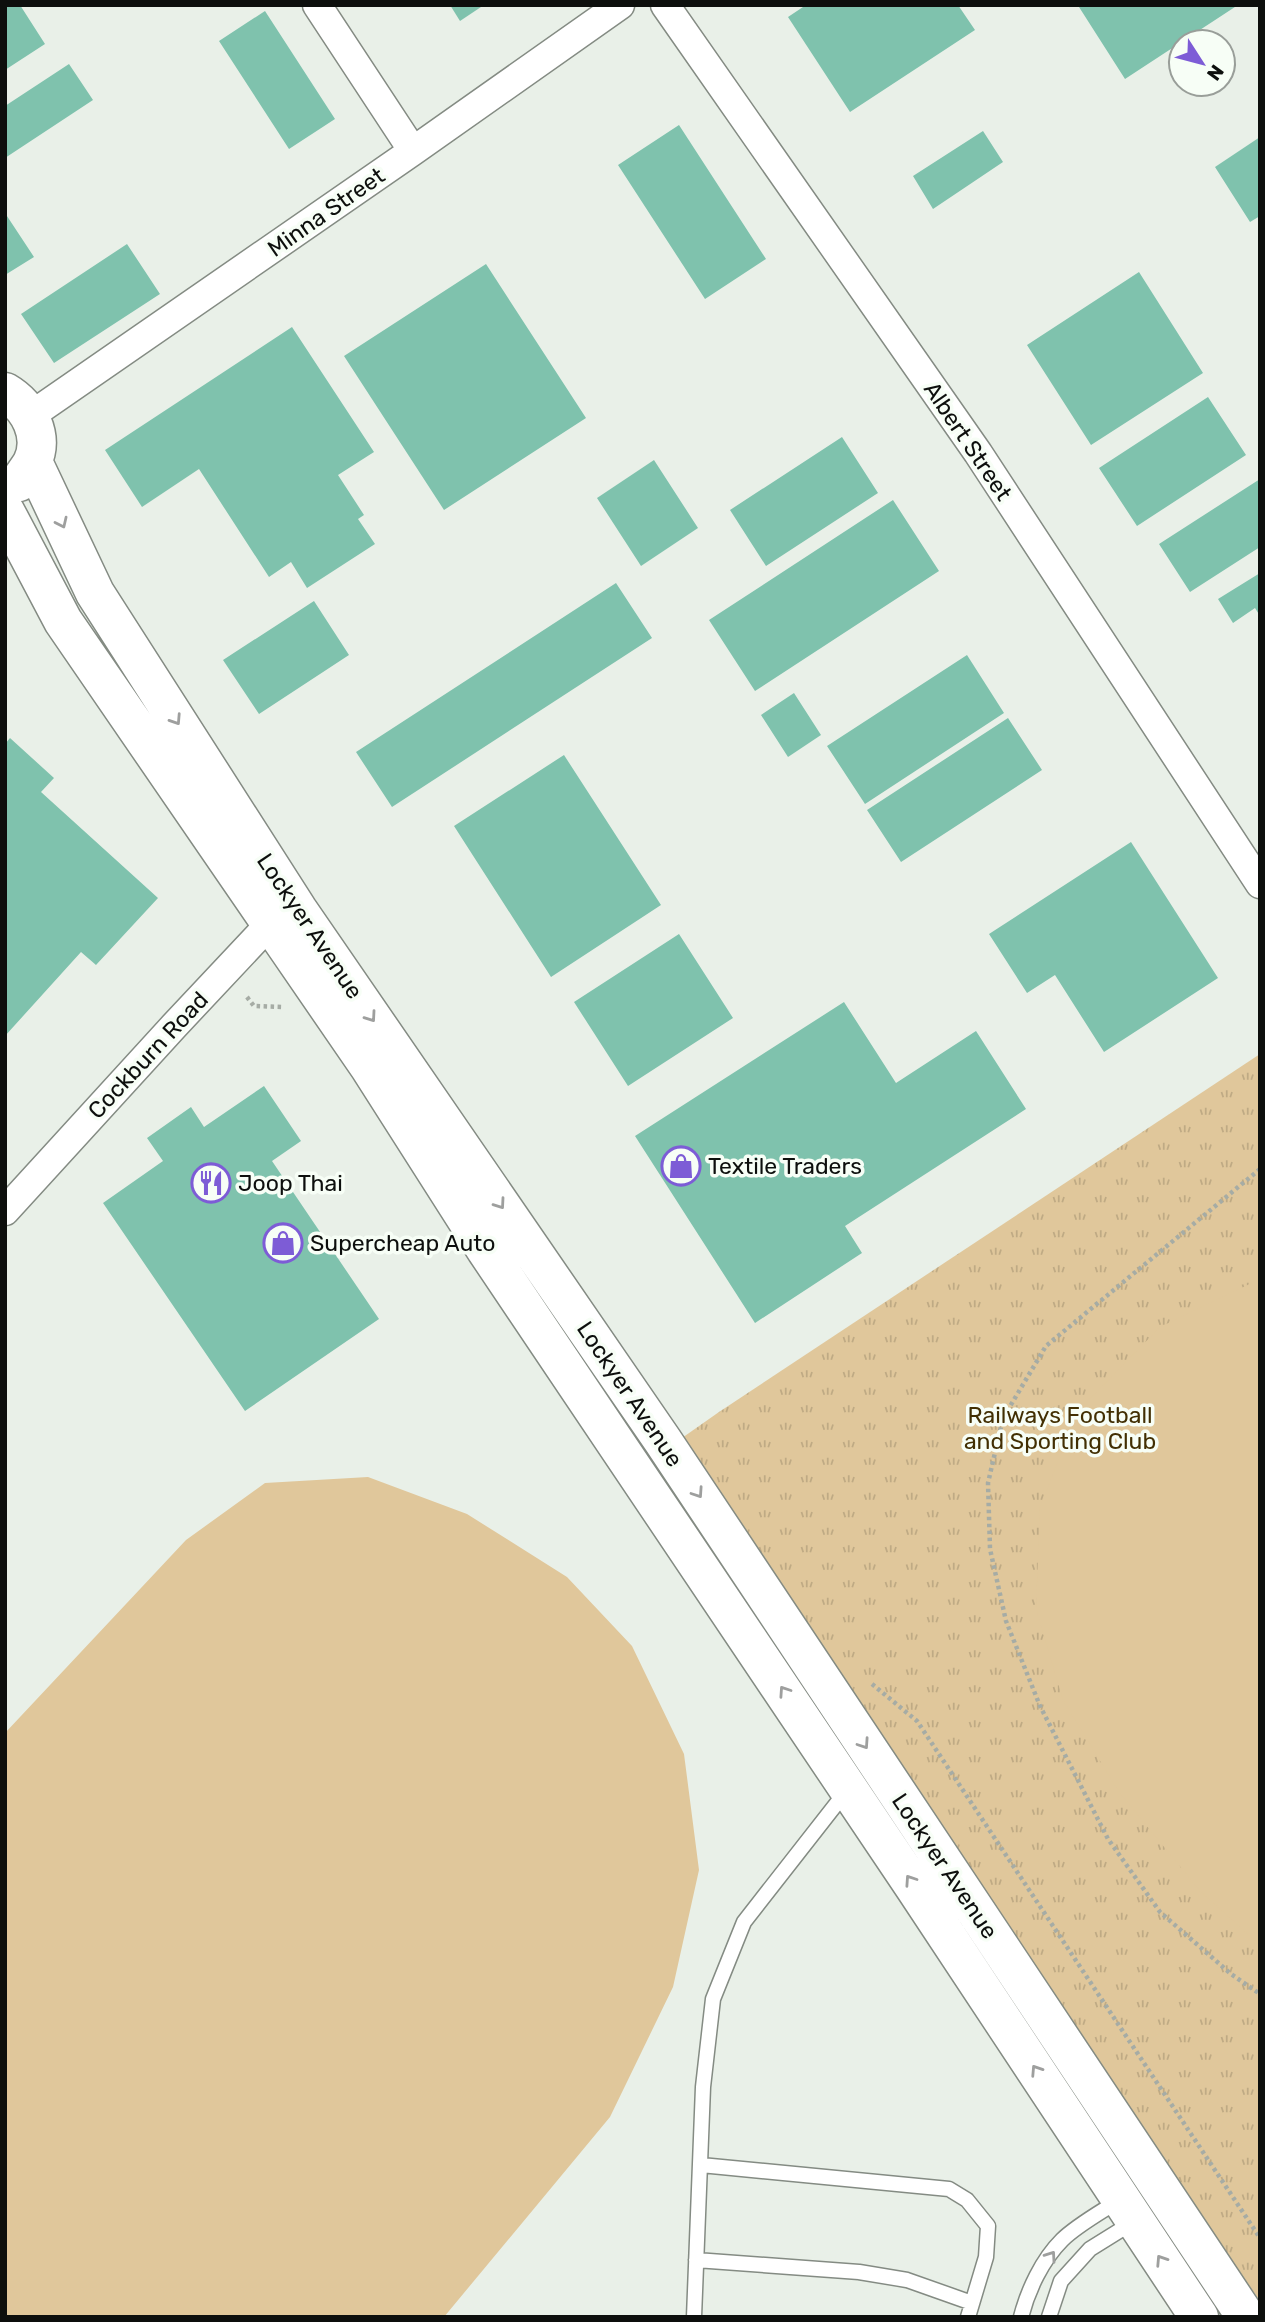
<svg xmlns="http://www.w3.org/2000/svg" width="1265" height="2322" font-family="Rubik,sans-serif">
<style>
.grass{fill:url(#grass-tufts)}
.pitch{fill:#e0c79b}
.building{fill:#7fc2ad}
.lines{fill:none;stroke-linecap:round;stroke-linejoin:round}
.service-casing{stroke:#848b83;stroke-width:17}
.minor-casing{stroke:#848b83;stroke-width:31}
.secondary-casing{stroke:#848b83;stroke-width:41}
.path{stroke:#a6aca5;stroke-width:4.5;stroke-dasharray:3.5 3.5;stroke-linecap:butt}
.service{stroke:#fff;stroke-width:14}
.minor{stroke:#fff;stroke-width:28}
.secondary{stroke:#fff;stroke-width:38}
.oneway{stroke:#9e9f9e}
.labels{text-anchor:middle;stroke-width:7;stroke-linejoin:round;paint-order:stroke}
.street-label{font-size:23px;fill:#0d0f0d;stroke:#f7fef6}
.poi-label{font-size:23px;fill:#0d0f0d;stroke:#f7fef6;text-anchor:start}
.park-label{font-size:23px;fill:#422f03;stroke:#f7fef6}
</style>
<defs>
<pattern id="grass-tufts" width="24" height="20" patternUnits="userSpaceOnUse" patternTransform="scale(1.75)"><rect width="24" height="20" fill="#e0c79b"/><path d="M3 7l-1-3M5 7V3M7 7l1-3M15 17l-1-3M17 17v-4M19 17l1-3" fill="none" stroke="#bfaa84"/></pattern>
</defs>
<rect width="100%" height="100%" fill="#e9f0e8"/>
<path class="grass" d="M1260,1054v1247l-608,-842 67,-47z"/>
<path class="pitch" d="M1260,1279v666l-59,-53 -82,-100 -56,-92 -27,-91 4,-102 39,-97 81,-83z
M368,1477l99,37 100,63 65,69 52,108 15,116 -26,117 -63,130 -166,200h-439v-584l181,-193 79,-57z"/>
<path class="building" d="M5,5h15l25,39 -40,26z
M450,5h34l-24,16z
M806,5h152l17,25 -125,82 -62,-95z
M1082,5h156l-113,74 -46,-72z
M265,11l70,108 -46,30 -70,-108z
M69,64l24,36 -88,58v-52z
M679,125l87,134 -61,40 -87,-134z
M983,131l20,31 -70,47 -20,-33z
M1260,137v79l-10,6 -35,-55z
M5,213l29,44 -29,18z
M127,244l33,50 -106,69 -33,-49z
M486,264l100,154 -142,92 -100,-154z
M1139,272l64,101 -112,72 -64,-100z
M292,327l82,125 -36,23 26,40 -6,4 17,25 -68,44 -16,-26 -22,15 -70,-108 -57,38 -37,-57z
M1208,397l38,58 -109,71 -38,-58z
M842,437l36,56 -112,73 -36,-56z
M654,460l44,68 -57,38 -44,-68z
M1260,479v68l-70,45 -31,-48z
M893,500l46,71 -184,120 -46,-71z
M1260,573v43l-5,-8 -22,15 -15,-24z
M616,583l36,55 -260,169 -36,-55z
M314,601l35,54 -90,59 -36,-54z
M967,655l37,58 -139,91 -38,-58z
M794,693l27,42 -33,22 -27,-42z
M1008,718l34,52 -141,92 -34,-52z
M10,738l44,40 -13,14 117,106 -62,67 -15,-13 -76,84v-292z
M564,755l97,150 -110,72 -97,-151z
M1131,842l87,136 -114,74 -49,-77 -28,18 -38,-59z
M679,934l54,84 -105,68 -54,-84z
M844,1002l52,81 80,-52 50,78 -181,117 17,27 -107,70 -120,-187z
M264,1086l37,55 -29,20 107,158 -134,92 -142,-208 60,-42 -16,-23 44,-31 13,20z"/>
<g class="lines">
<g class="service-casing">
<path id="service" d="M701,2165l248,24 18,11 21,26 -2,31 -18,60
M696,2260l163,12 48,8 65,23
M694,2317l9,-230 10,-88 31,-77 104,-133
M1021,2317c7,-27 21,-57 41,-77 15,-15 41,-29 59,-41
M1049,2317l12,-36 29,-32 45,-28"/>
</g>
<g class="minor-casing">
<path id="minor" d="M317,5l96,146
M665,5l313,448 282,431
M30,416l383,-265 207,-146
M5,1211l169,-185 109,-116"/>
</g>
<g class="secondary-casing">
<path id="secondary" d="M5,392c24,14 40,44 27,71 -4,7 -9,13 -13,19
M33,462l62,131 203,317 365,531 583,876
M5,511l58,110 307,447 116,182 429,638 284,429"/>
</g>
<path class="path" d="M247,997l7,9 29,1
M1260,1169l-214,177 -43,72 -15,65 2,66 16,72 34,85 68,133 52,73 71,62 29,20
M872,1684l45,37 343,517"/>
<use href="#service" class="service"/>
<use href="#minor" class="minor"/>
<use href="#secondary" class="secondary"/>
</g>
<defs><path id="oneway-chevron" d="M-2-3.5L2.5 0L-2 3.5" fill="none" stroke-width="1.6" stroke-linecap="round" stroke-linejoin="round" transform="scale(1.75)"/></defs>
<g class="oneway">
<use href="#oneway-chevron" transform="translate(62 523) rotate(65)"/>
<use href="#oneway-chevron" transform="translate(176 720) rotate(57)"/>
<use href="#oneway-chevron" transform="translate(371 1017) rotate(55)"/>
<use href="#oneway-chevron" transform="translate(500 1204) rotate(55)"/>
<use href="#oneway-chevron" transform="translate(698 1493) rotate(56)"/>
<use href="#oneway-chevron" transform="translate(784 1691) rotate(-124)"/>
<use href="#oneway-chevron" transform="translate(864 1744) rotate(56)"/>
<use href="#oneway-chevron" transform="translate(910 1880) rotate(-124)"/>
<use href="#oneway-chevron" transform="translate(1036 2070) rotate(-123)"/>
<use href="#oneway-chevron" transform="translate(1051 2256) rotate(-55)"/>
<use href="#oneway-chevron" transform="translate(1161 2260) rotate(-123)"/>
</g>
<defs>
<g id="shop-ring" transform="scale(2.0125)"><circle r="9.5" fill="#f7fef6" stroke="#7d5cd6" stroke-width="1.5"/><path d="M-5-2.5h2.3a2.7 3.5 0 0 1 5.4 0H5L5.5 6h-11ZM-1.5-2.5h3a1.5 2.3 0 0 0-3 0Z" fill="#7d5cd6"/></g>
<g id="restaurant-ring" transform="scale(2.0125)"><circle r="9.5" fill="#f7fef6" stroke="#7d5cd6" stroke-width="1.5"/><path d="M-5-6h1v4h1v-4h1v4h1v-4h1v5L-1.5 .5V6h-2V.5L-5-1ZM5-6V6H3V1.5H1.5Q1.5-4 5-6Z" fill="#7d5cd6"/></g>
</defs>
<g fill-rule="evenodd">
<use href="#shop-ring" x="681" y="1166"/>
<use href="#restaurant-ring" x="211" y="1183"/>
<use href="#shop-ring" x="283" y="1243"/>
</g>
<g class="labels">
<g class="street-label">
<text transform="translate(326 212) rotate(-35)" y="8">Minna Street</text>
<text transform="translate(968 441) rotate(56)" y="8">Albert Street</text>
<text transform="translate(310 926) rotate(56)" y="8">Lockyer Avenue</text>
<text transform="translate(148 1055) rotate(-47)" y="8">Cockburn Road</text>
<text transform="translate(630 1394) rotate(56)" y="8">Lockyer Avenue</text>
<text transform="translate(945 1866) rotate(56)" y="8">Lockyer Avenue</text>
</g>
<g class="poi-label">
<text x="708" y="1174">Textile Traders</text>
<text x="238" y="1191">Joop Thai</text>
<text x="310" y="1251">Supercheap Auto</text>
</g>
<g class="park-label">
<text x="1060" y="1423">Railways Football<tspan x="1060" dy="26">and Sporting Club</tspan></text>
</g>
</g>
<rect width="1265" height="2322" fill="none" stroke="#0d0f0d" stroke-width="14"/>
<g transform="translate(1202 63) rotate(126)"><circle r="33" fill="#f7fef6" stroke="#999e99" stroke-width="2"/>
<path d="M0-5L12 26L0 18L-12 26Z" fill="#7d5cd6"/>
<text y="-10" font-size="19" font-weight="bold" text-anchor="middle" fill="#0d0f0d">N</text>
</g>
</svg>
